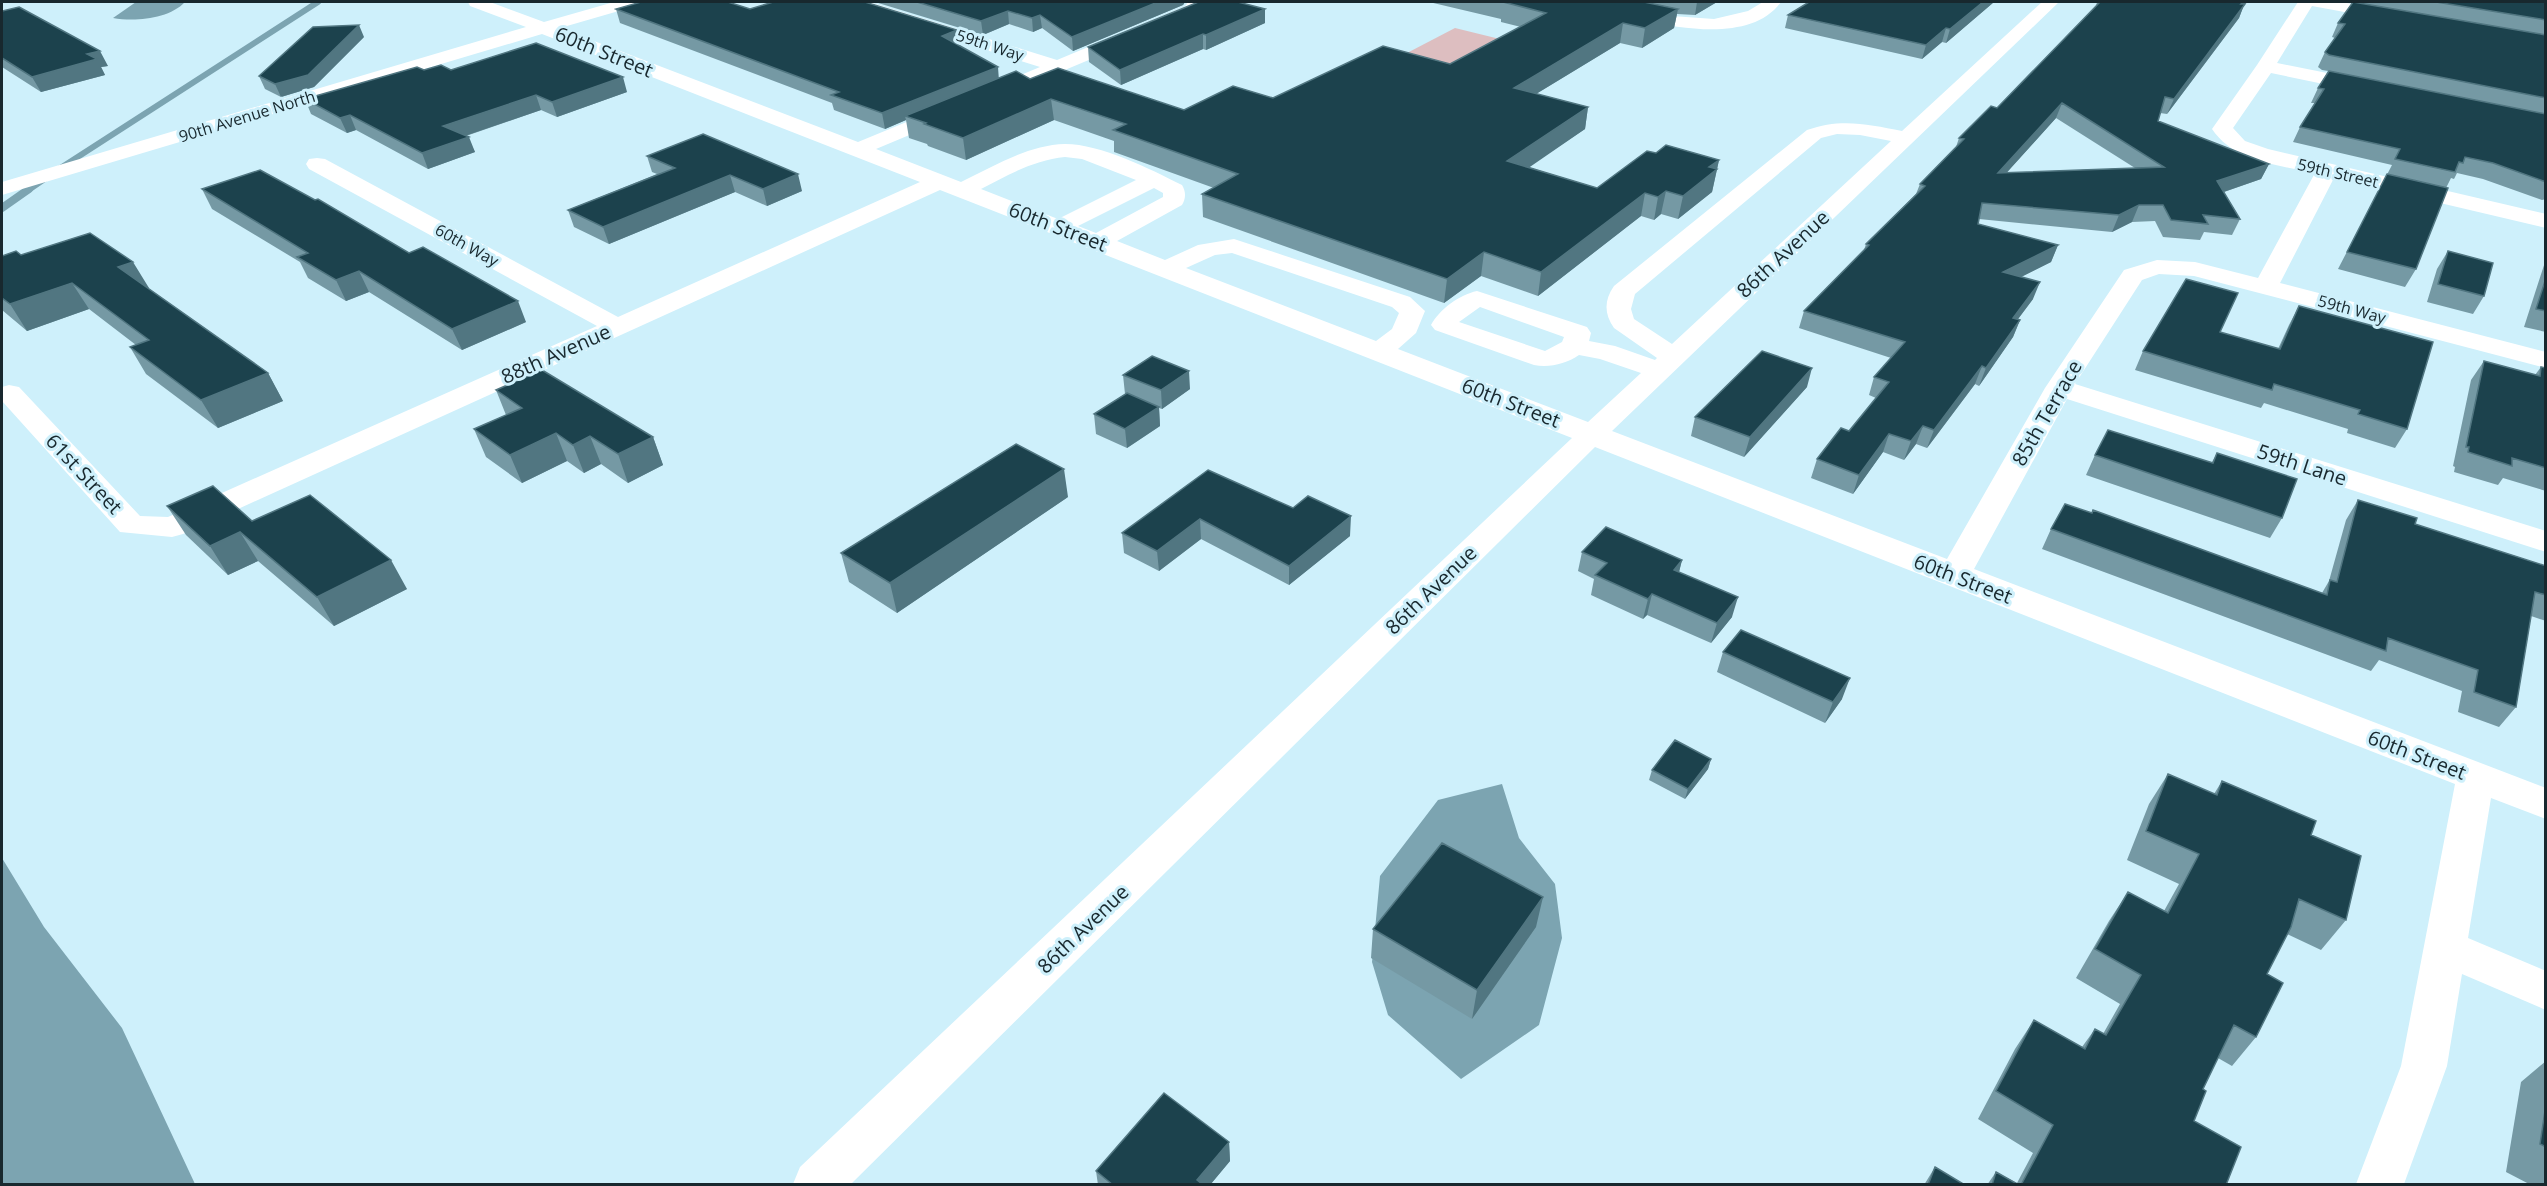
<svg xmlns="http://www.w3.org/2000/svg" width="2547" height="1186" font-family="'Open Sans',sans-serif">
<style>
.green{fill:#ddbec0}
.water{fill:#7ca4b1}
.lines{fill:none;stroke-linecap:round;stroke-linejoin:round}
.stream-far1{stroke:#7ca4b1;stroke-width:6}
.stream{stroke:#7ca4b1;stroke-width:8}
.minor{fill:#fff;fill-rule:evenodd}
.wall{fill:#7599a4;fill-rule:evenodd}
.shaded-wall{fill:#517681}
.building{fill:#1c424d;stroke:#517681;stroke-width:1.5;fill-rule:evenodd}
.labels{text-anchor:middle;stroke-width:6;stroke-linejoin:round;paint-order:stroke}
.far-street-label{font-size:16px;fill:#18282e;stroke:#cef0fb}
.street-label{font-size:20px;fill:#18282e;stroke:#cef0fb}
</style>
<rect width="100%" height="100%" fill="#cef0fb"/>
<path class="green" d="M1455,28l61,15 -47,26 -62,-16z"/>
<path class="water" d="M136,2h49c-16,17 -50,20 -72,16z
M1502,784l17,54 36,46 7,54 -23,87 -78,54 -73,-64 -16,-53 8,-86 58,-76z
M2,858l42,69 78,101 73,156h-193z"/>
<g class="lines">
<path class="stream-far1" d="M59,169l259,-167
M27,191l19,-13"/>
<path class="stream" d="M2,208l27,-19"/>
<path class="minor" d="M468,2h22l54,20 70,-20h24l-2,4 -76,22 298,114 182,-75 -193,-61 -2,-4h24l188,58 127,-53 3,-3 -1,-2h18l1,2 -9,11 -320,134 85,33c33,-16 67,-37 104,-38 36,0 85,25 117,41 4,7 4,13 0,20l-65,36 48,19 33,-15 36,-6 176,58 15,14 -9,22 -18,16 190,73 53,-49 -41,-14 -21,-4c-13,9 -30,13 -45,10l-99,-35 -4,-5c9,-16 28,-30 46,-34l110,36 4,6 -2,8 26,5 40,14 2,-2 -43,-30c-10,-14 -10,-28 0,-42l193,-156c33,-12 61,-6 95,1l140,-129h17l-447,429 335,128 98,-171 79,-118 33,-10 38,2 63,16 57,-105c-36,-8 -81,-11 -103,-44l45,-64 41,-63h43l58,10 3,4 -3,4 -6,1 -81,-15 -35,57 90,18 7,2 3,4 -3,4 -7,2 -96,-20 -38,55 12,13 23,8 278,65v14l-212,-50 -54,105 266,69v16l-352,-92 -35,-2 -17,6 -67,104 471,147v21l-479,-153 -93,170 572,219v31l-55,-21 -23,140 78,33v39l-84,-36 -15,92 -43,118h-48l45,-118 54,-282 -860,-337 -744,737h-58l7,-17 772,-729 -632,-248 -757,344 -11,3 -52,-5 -118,-131v-14l7,-2 10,2 121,129 28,1 429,-191 -288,-157 -3,-5 3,-5 8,-1 8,1 293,158 302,-135 -378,-148 -540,161v-13l524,-155 -56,-21zM1837,134l23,1 31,6 -219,203 -38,-25 -3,-10 4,-15 186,-156zM1065,157l17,2 54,21 -78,39 -77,-30c27,-14 53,-29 84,-32zM1154,188l9,5v4l-67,36 -18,-7zM1232,253l160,54 7,6 -7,16 -16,12 -190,-73 29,-13zM1480,307l84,30 -2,5 -17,9 -86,-29z
M1583,2h27l62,14 42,3 34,-8 15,-9h18c-37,52 -146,16 -196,4z"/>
</g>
<path class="wall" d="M875,2h310l-2,3 -110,46 -31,-23 -9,4 -24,-8 -26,11z
M1429,2h288l-22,13 -18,-1 -3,14 -32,20 -22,-5 -84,51 52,13 -3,22 -57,38 69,21 59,-35 63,7 -7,32 -34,27 -17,-5 -7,6 -13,-4 -103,80 -57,-20 -37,27 -241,-86 -1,-23 12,-6 -100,-36v-11l-60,-21 -88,40 -38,-14 -1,-2 -18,-6 -3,-18 -21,9 -51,-19 -2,-7 -212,-80 -4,-14h134l207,21 2,14h-1l41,34 31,1 154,31 89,-12 177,-34 71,-37 -20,-5v-3z
M1809,2h185l-48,41 -4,-1 -20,17 -137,-31 3,-13z
M2097,2h150l-3,3 -5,13 -72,96 -7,-1 -2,8 111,43 -8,15 -37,13 16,27 -8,16 -28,-3 -4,8 -37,-3 -8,-16 -23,1 -20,10 -133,-13 -1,5 80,21 -7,17 -30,15 12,22 -15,20 2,1 -7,17 -34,49 -4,-2 -48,64 -11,-4 -12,16 -21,-8 -30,42 -42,-16 6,-19 32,-28 27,-33 -7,-3 5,-18 17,-19 -92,-30 5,-17 60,-61 2,-6 50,-50 4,-10 36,-37 3,-9 38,-30 99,-102zM2056,118l79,50 -129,5z
M2353,2h193v197l-4,1 -59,-21 -26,-6 -3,6 -3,-1 -5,10 -30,81 -11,18 -67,-18 54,-104 -99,-23 7,-15 15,-24h-4l7,-15 10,-17 -6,-1 -4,-3 7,-15 10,-14 -3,-1 6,-14z
M1196,3l69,20 -59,27 -3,-1 -82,36 -32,-23 -1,-15z
M2,11l106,55 -7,1 4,8 -64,17 -39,-25z
M364,37l-50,50 -33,10 -16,-8 -6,-13z
M424,70h27l176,22 -70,25 -16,-7 -75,26 9,16 -47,17 -72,-39 -9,3 -36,-19 -6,-15z
M647,156l155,35 -35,15 -32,-14 -126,52 -35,-17 -6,-17 89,-36 -5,-2z
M202,189l324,133 -64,28 -93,-58 -23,9 -38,-23 -8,-16 -88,-53z
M2448,251l36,45 -11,18 -46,-12 10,-33z
M21,255l128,33h-1l120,85 15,28 -65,27 -72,-54 -16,-27 6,-2 -47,-36 -62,22 -25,-21v-54z
M2546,259v73l-22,-5z
M2299,306l108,123 -12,19 -48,-15 1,-4 -84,-26 -3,5 -126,-38 8,-19 135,-2 11,-24z
M2484,361l51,14 6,-8 5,1v123l-43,-13 -5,7 -44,-13 1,-5 -2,-1 18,-86z
M1123,375l67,14 -28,20 -3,-1 1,18 -33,22 -31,-14 -2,-20 31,-20z
M1807,387l-63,70 -53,-21 4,-19z
M496,390l157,47 10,28 -35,18 -27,-19 -17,9 -17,-12 -45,22 -36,-26 -12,-28 32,-14z
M2217,453l65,65 -12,20 -184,-63 9,-20 117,7z
M1208,470l142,66 -61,49 -88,-46 -42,32 -35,-18 -2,-20z
M1068,497l-171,116 -48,-31 -8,-29z
M2358,500l57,24 131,42v55l-15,-5 -15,91 -17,20 -41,-15 4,-21 -83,-31 -8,11 -329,-122 9,-20 271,64 7,-12 17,-61z
M167,506l85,15 155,68 -73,37 -76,-65 -30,14 -42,-40z
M1582,552l100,8 -3,12 53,45 -21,26 -64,-28 -4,4 -52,-24 3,-16 -16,-8z
M1723,652l119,47 -17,24 -108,-51z
M1711,759l-3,10 -23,30 -36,-19 3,-10z
M2168,774l46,20 8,-13 89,54 35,85 -25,30 -34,-16 -20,40 -11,63 -24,29 -14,-8 -15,31 -9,32 32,64h-239l9,-13 21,11 16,-30 -55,-34 37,-70 19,-29 48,27 13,-18 8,5 17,-30 -44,-26 33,-57 19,-29 36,19 15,-27 -52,-24 22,-56z
M1536,927l-64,92 -101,-61 2,-29z
M2546,1061v124h-15l-25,-13 15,-90z
M1229,1142l1,19 -20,24h-112l-2,-14z
M1935,1167l30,18h-41z"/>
<path class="shaded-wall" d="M1158,2h27l-2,3 -110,46 -1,-14z
M1697,2h20l-22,13z
M1983,2h11l-48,41 4,-14z
M2243,2h4l-3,3 -5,13 -72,96 7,-15z
M1265,9v14l-59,27v-15z
M1678,9l-4,19 -32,20 3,-20z
M1008,11l1,13 -26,11 -2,-14z
M1040,15l2,13 -9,4 -1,-14z
M1623,23l-3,20 -109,66 3,-21z
M359,25l5,12 -50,50 -33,10 -6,-13z
M1946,28l-4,14 -20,17 4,-14z
M957,30l2,14 -15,6 -2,-14z
M1203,34v15l-82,36 -1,-15z
M100,51l8,15 -7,1 4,8 -64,17 -9,-15 55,-23z
M998,67l1,14 -94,35 1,4 -21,9 -3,-16z
M623,77l4,15 -70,25 -5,-15z
M536,95l5,15 -91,31 -7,-15z
M1051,99l3,21 -88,40 -3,-22z
M2062,103l-6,15 -64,71 6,-16z
M1588,107l-3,22 -80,55 2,-23z
M350,115l6,15 -9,3 -7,-15z
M469,137l6,15 -47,17 -6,-16z
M1719,160l-7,32 -34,27 5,-23 26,-29z
M2269,164l-8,15 -52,18 8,-16z
M798,174l4,17 -35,15 -4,-17z
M730,175l5,17 -126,52 -6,-17z
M1666,191l-5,23 -7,6 4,-23z
M1645,193l-4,23 -103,80 3,-24z
M2139,205l-7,17 -20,10 7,-17z
M2058,245l-7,17 -54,27 6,-17z
M1484,252l-3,24 -37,27 3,-24z
M133,262l16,26 -16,5 -15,-26z
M359,271l10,21 -23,9 -10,-21z
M2040,282l-7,17 -27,36 7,-17z
M72,283l17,26 -62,22 -17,-27z
M518,301l8,21 -64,28 -10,-21z
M2020,320l-7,17 -34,49 7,-18z
M1982,366l-7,18 -48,64 7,-18z
M1812,368l-5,19 -63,70 6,-20z
M1189,371l1,18 -28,20 -1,-19z
M268,373l15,28 -65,27 -17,-28z
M1159,407l1,19 -33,22 -2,-19z
M1923,426l-7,18 -12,16 7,-19z
M556,433l11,28 -45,22 -12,-28z
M1889,434l-6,18 -30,42 6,-19z
M590,436l11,28 -17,9 -11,-28z
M653,437l10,28 -35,18 -10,-29z
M1064,469l4,28 -171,116 -7,-30z
M1351,516l-1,20 -61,49v-19z
M1200,519l1,20 -42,32 -2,-20z
M240,532l18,29 -30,14 -18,-29z
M391,560l16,29 -73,37 -17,-29z
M1682,560l-5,20 -3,-10z
M1652,594l-5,21 -4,4 5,-20z
M1738,597l-6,20 -21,26 6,-20z
M1850,678l-8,21 -17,24 8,-21z
M1711,759l-3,10 -23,30 3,-10z
M1543,897l-7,30 -64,92 5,-29z
M1229,1142l1,19 -20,24h-13v-5z"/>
<path class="building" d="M641,2h87l22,7 23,-7h92l92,28 -15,6 56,31 -116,46 -51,-18 8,-3 -223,-83z
M917,2h241l-86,35 -32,-22 -8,3 -24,-7 -27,10z
M1198,2h40l27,7 -59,26 -3,-1 -83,36 -32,-23 108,-44z
M1503,2h141l34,7 -33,19 -22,-5 -109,65 74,19 -81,54 90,27 50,-37 9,2 10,-8 53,15 -10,7 8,2 -34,27 -17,-5 -8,6 -13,-4 -104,79 -57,-20 -37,27 -245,-85 36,-20 -125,-44 13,-6 -75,-25 -88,39 -39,-14 2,-1 -21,-7 111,-45 14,8 28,-11 126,42 49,-24 40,12 110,-52 67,18 96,-51z
M1809,2h174l-33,27 -4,-1 -20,17 -138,-30z
M2100,2h143l-2,2h4l-71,95 -9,-2 -7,24 111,43 -52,17 23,38 -37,-4 5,9 -37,-4 -8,-15h-24l-20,10 -137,-12 -4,21 80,21 -55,27 37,10 -27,36 7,2 -34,48 -4,-2 -48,64 -11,-4 -12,15 -22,-7 -30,41 -42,-16 24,-31 8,3 40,-49 -15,-5 31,-35 -101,-31 65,-66 -3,-1 59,-58 -5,-2 44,-45 -5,-1 32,-32 6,2zM2062,103l102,64 -166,6z
M2353,2l193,33v63l-217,-43 -4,-3 20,-28 -7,-1z
M2436,2h110v18z
M19,7l81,44 -13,3 10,5 -65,18 -30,-19v-47z
M359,25l-51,50 -33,9 -16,-8 54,-49z
M536,43l87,34 -71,25 -16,-7 -93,31 26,11 -47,16 -72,-38 -10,3 -35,-19 112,-32 7,3 17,-5 10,5z
M2329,71l217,43v68l-53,-19 -28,-6 -2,6 -4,-1 -4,10 -60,-13 5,-10 -100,-22 24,-38 -6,-1z
M703,134l95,40 -35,15 -33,-14 -127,52 -35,-17 107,-42 -28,-12z
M260,170l55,30 3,-1 91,54 14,-6 95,54 -66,28 -93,-58 -23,9 -39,-23 11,-4 -106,-64z
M2387,174l61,14 -32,81 -69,-17z
M90,233l43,29 -15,5 150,106 -67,27 -71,-53 19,-7 -77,-57 -62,21 -8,-6v-42l14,-5 5,4z
M2448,251l45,12 -9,33 -46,-12z
M2546,278v33l-10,-2z
M2186,279l52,14 -18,39 60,17 19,-43 134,36 -26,87 -49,-15 2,-4 -86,-26 -2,6 -129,-39z
M1762,351l50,17 -62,69 -55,-20z
M1152,356l37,15 -28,19 -38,-15z
M2484,361l56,15 1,-9 5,1v100l-34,-10v8l-44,-14 1,-5h-3z
M542,370l111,67 -35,17 -28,-18 -17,9 -17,-12 -46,22 -36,-26 48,-21 -26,-18z
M1127,393l32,14 -34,22 -31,-15z
M2108,430l105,33 4,-10 80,26 -15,39 -187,-63z
M1016,444l48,25 -174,114 -49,-30z
M1208,470l85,38 15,-12 43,20 -62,50 -89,-47 -43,32 -35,-18z
M213,486l39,35 58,-26 81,65 -74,37 -77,-65 -30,14 -43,-40z
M2358,500l59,18 -2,6 131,42v29l-11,-3 -19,115 -42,-15 4,-22 -90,-32 -2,13 -335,-122 14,-25 27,9 1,-3 234,85 3,-15 7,2z
M1606,527l76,33 -8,10 64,27 -21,26 -65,-29 -4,5 -53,-24 12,-12 -25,-11z
M1741,630l109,48 -17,24 -110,-50z
M1675,740l36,19 -23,30 -36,-19z
M2168,774l49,21 5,-14 94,40 -5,14 50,21 -15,64 -47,-21 -8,28 -24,47 16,9 -27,54 -22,-12 -31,64 3,2 -12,30 47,26 -15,38h-205l32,-60 -57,-34 38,-71 51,29 10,-20 11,6 35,-60 -46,-26 33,-57 40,21 31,-59 -53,-23z
M1442,843l101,54 -66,93 -104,-61z
M1164,1093l65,49 -32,38 6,5h-90l-17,-14z
M2546,1104v43l-6,-3z
M1935,1167l30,18h-37z
M1996,1172l23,13h-27z"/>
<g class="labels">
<g class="far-street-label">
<text transform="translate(990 45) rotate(18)" y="6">59th Way</text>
<text transform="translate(247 116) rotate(-17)" y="6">90th Avenue North</text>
<text transform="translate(2338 173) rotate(13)" y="6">59th Street</text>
<text transform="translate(467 245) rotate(29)" y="6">60th Way</text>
<text transform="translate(2352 309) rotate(15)" y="6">59th Way</text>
</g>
<g class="street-label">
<text transform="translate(604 52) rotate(22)" y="7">60th Street</text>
<text transform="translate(1058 227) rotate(21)" y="7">60th Street</text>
<text transform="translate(1783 254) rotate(-43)" y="7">86th Avenue</text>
<text transform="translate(556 354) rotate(-24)" y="7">88th Avenue</text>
<text transform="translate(1511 403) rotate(21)" y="7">60th Street</text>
<text transform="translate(2047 413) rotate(-60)" y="7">85th Terrace</text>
<text transform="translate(2302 465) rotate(18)" y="7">59th Lane</text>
<text transform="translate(84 474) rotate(47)" y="7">61st Street</text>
<text transform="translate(1963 579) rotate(21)" y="7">60th Street</text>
<text transform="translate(1431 590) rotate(-44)" y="7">86th Avenue</text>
<text transform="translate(2417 755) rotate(21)" y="7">60th Street</text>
<text transform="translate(1083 929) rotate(-44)" y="7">86th Avenue</text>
</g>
</g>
<rect width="2547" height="1186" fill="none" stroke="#18282e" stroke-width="6"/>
</svg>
